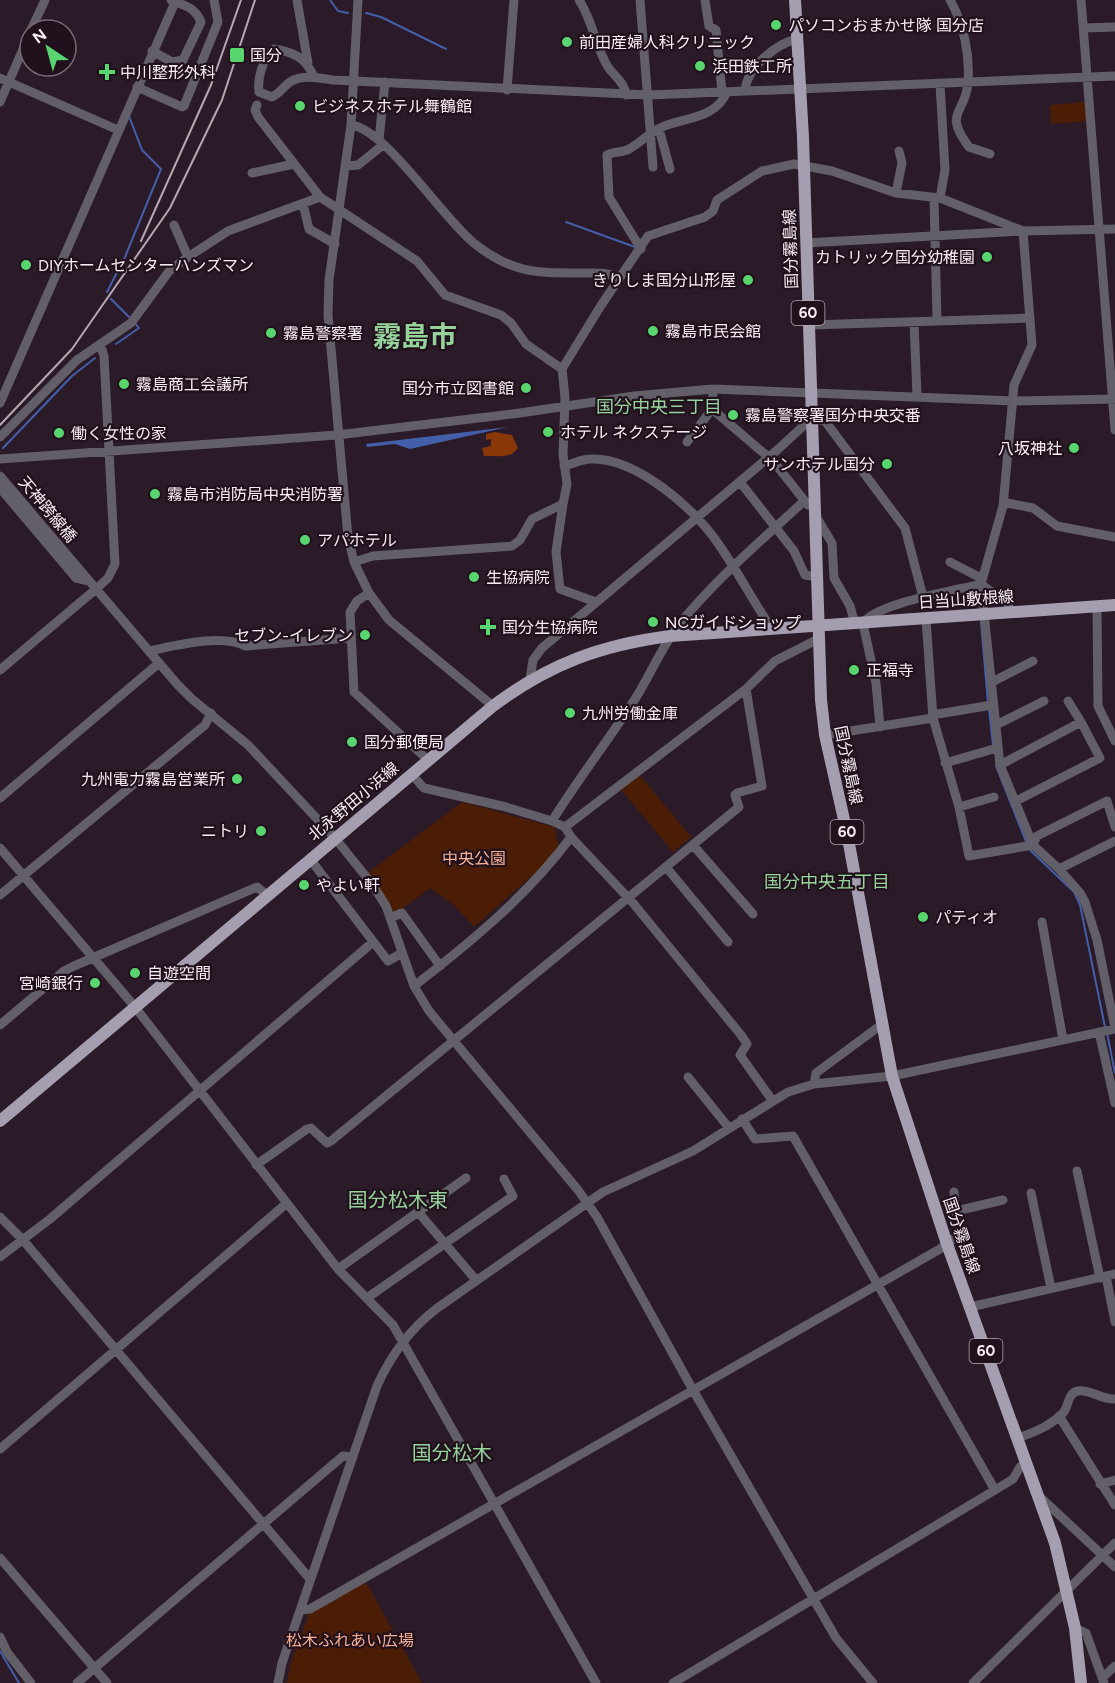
<svg xmlns="http://www.w3.org/2000/svg" width="1115" height="1683" font-family="Figtree,'Noto Sans JP',sans-serif">
<style>
.green{fill:#4c1d05}
.forest{fill:#893707}
.water{fill:#445faa}
.lines{fill:none;stroke-linecap:round;stroke-linejoin:round}
.stream{stroke:#445faa;stroke-width:2}
.minor{stroke:#625f69;stroke-width:9}
.major{stroke:#a59eb1;stroke-width:12}
.rail{stroke:#b5a8b1;stroke-width:2}
.poi-dot{fill:#59d56f;stroke:#21111d;stroke-width:2}
.labels{text-anchor:middle;stroke-width:4.5;stroke-linejoin:round;paint-order:stroke}
.shield{fill:#21111d;stroke:#b8aab4;stroke-width:1.5}
.shield-label{font-size:15px;font-weight:bold;fill:#f8ecf4}
.poi-label{font-size:16px;fill:#f8ecf4;stroke:#21111d;text-anchor:start}
.street-label{font-size:16px;fill:#f8ecf4;stroke:#21111d}
.park-label{font-size:16px;fill:#f6b092;stroke:#21111d}
.neighbourhood-label{font-size:18px;fill:#95d39b;stroke:#21111d}
.quarter-label{font-size:20px;fill:#95d39b;stroke:#21111d}
.town-label{font-size:28px;font-weight:bold;fill:#95d39b;stroke:#21111d}
</style>
<rect width="100%" height="100%" fill="#2b1a27"/>
<path class="green" d="M1085,102l2,19 -36,3 -1,-19z
M638,773l53,64 -18,15 -53,-64z
M462,802l92,25 6,24 -86,76 -20,-22 -24,-17 -35,26 -30,-39z
M366,1582l56,101h-135l3,-18 19,-51z"/>
<path class="forest" d="M495,432l17,3 6,13c-9,12 -21,7 -34,8l-2,-8 9,-2v-7l-5,1v-6z"/>
<path class="water" d="M508,427l-98,22 -15,-5 -28,3 -1,-3z"/>
<g class="lines">
<path class="stream" d="M330,0l8,11 10,2
M366,13l15,4 65,32
M566,222l69,25
M107,292l18,-35 36,-88 -19,-19 -13,-34
M111,299l18,18
M116,344l23,-16 -4,-5
M3,448l69,-72 23,-18
M981,622l7,81
M989,709l4,36
M996,766l31,78
M1029,849l45,43 6,13 25,122
M1107,1033l8,40
M0,1651l19,32"/>
<path class="minor" d="M297,0l11,63
M358,0l-7,125 -22,155 -1,35 20,222 6,25 15,31 20,27 104,86
M579,0c14,21 16,46 29,67 7,10 17,16 18,28
M640,0l13,167
M705,0l4,26 7,4 6,62
M950,0c14,24 20,55 18,82 -2,33 -26,29 1,65l21,7
M1081,0l34,430
M1083,28l32,-1
M31,30l14,-30
M152,51l20,11 11,-2 18,-38c-6,-15 -16,-16 -30,-22
M314,77c-8,-19 -20,-25 -40,-28 -11,9 -17,29 -15,43l13,5c8,-4 11,-10 18,-15 12,-8 30,-4 43,-2l316,15 466,-19
M0,78l118,52
M940,84l5,86 -5,28
M137,87l45,20 2,-1 34,-84 -4,-22
M507,90l7,-90
M745,91c2,-24 31,-47 52,-52
M0,102l30,-69
M257,105l-2,5 3,7 62,80 97,64 28,34 56,20 10,8 15,21 36,25
M351,125c35,4 92,94 124,119 38,30 63,29 108,29 13,0 25,-1 36,5
M659,129l11,40
M379,140l6,-58
M346,166l12,-1 25,-20
M252,173l42,-9
M896,193l6,-30 -3,-12
M934,198l3,122
M303,204l6,25 26,15
M174,225l14,32
M805,243l218,-12 92,-2
M641,249l-32,-52 -2,-42c7,-4 15,-2 22,-6 11,-6 19,-15 31,-21 23,-11 55,-8 67,-36
M914,322l3,74
M809,325l221,-7
M713,389l-1,20 61,52 35,44
M0,403l176,-403
M0,437l77,-77 54,-37 39,-53 18,-13 40,-26 92,-34
M687,442l25,-33
M0,459l337,-24 183,-22 114,-17 79,-7 301,12 101,-2
M564,466c9,-2 17,-7 27,-7 44,-2 103,49 126,83 18,25 32,52 49,78l3,9
M0,476l177,208 15,15 56,46 87,93 37,46 14,22 28,80 15,25 149,179 19,27 96,173 143,248 37,45
M740,482l54,69 11,24 13,2
M0,488l76,90 13,3
M563,504l-7,48 4,37 36,13
M1003,506l4,-3 26,5 24,18 58,11
M817,518l15,25 2,35 16,28 5,18
M354,562l19,-6 139,-10 8,-6 12,-21 31,-15 4,-20 -4,-29 2,-58 -3,-28 38,-62 48,-71 57,-19 8,-6 4,-11 45,-29 32,-7 38,7 64,22 44,5 83,33 9,114 -18,40 -11,121 -22,78c-23,6 -109,20 -118,40l13,59 4,44
M950,562l31,16
M981,584l19,181 33,80 26,24 21,24 5,9 12,38 18,88
M981,584l27,20 3,8
M369,593l-12,8 -7,11 4,80 74,68
M1097,606l1,100 17,35
M926,619l7,99 26,89 10,49 64,-11 4,-9 70,-35 8,26
M149,651c25,-5 74,-18 96,-5l105,-8
M0,670l96,-81 12,-11 7,-14 -11,-208 -4,-12
M530,679l3,-19 9,-12 233,-196 37,-34 13,3 80,107 18,69
M992,682l41,-21
M1068,701l13,21
M932,715l60,-10
M996,725l48,-24
M825,735l108,-17
M945,763l52,-15
M1000,765l81,-43 19,36 -84,43
M411,774l13,14 82,19 46,14 13,6 6,10 62,66 108,132 6,9 -7,11 32,45
M0,798l159,-135
M959,807l35,-10
M552,821c26,-42 56,-80 83,-122 16,-25 27,-54 47,-78 36,-44 80,-81 121,-119
M565,827l181,-138 29,-28 45,-23
M693,845l60,69
M0,848l135,159 203,262 55,56 203,358
M310,859l78,102 14,-8
M666,867l62,75
M1059,869l56,-28
M0,895l205,-170 6,-12
M390,918l12,-5 38,53
M1042,922l21,118
M414,986c57,-44 114,-91 157,-149
M0,1025l64,-54 10,-5 183,-79 10,8
M1099,1032l16,71
M688,1077l41,51
M814,1084l2,-11 65,-48
M742,1119l13,20 38,-3 202,354
M256,1165l51,-36 4,-1 16,15 4,-2 408,-334 -4,-12 2,-2 25,-7 -16,-97
M1077,1171l23,107
M1031,1193l20,95
M956,1211l47,-11
M418,1212l48,-34
M0,1217l23,23 287,339
M0,1257l50,-38 323,-277
M338,1269l80,-57 58,68
M1106,1276l9,46
M367,1298l146,-102 -9,-17
M970,1307l145,-33
M1059,1416l56,89
M1018,1438c17,-6 32,-12 45,-25 6,-6 4,-20 15,-22 12,-2 24,9 37,8
M0,1449l287,-246
M1100,1484l15,-4
M1038,1495l77,72
M0,1558l107,125
M300,1610l10,-1 630,-360 15,-11 3,-7 -4,-39
M1075,1628l11,5 18,50
M0,1637l7,15 24,31
M1102,1678l13,-12
M77,1683l266,-227 10,1
M278,1683l4,-20 95,-277c14,-31 32,-56 59,-77l167,-117 90,-41 95,-59 26,-8 78,-8 223,-47
M673,1683l322,-193 18,-11 7,-12 7,-3
M973,1683l142,-140"/>
<path class="major" d="M795,0l8,137 18,563 4,35 22,98 45,243 55,168 108,299 20,85 6,55
M0,1121l493,-415c56,-42 108,-61 177,-70l445,-31"/>
<path class="rail" d="M141,241l70,-156 30,-85
M0,425l72,-76 98,-141 52,-108 33,-100"/>
</g>
<g class="poi-dot">
<circle cx="776" cy="25" r="6"/>
<circle cx="567" cy="42" r="6"/>
<rect x="229" y="47" width="16" height="16" rx="3"/>
<circle cx="700" cy="66" r="6"/>
<path d="M104 63h6v6h6v6h-6v6h-6v-6h-6v-6h6z"/>
<circle cx="300" cy="106" r="6"/>
<circle cx="987" cy="257" r="6"/>
<circle cx="26" cy="265" r="6"/>
<circle cx="748" cy="280" r="6"/>
<circle cx="653" cy="331" r="6"/>
<circle cx="271" cy="333" r="6"/>
<circle cx="124" cy="384" r="6"/>
<circle cx="526" cy="388" r="6"/>
<circle cx="733" cy="415" r="6"/>
<circle cx="548" cy="432" r="6"/>
<circle cx="59" cy="433" r="6"/>
<circle cx="1074" cy="448" r="6"/>
<circle cx="887" cy="464" r="6"/>
<circle cx="155" cy="494" r="6"/>
<circle cx="305" cy="540" r="6"/>
<circle cx="474" cy="577" r="6"/>
<circle cx="653" cy="622" r="6"/>
<path d="M485 618h6v6h6v6h-6v6h-6v-6h-6v-6h6z"/>
<circle cx="365" cy="635" r="6"/>
<circle cx="854" cy="670" r="6"/>
<circle cx="570" cy="713" r="6"/>
<circle cx="352" cy="742" r="6"/>
<circle cx="237" cy="779" r="6"/>
<circle cx="261" cy="831" r="6"/>
<circle cx="304" cy="885" r="6"/>
<circle cx="923" cy="917" r="6"/>
<circle cx="135" cy="973" r="6"/>
<circle cx="95" cy="983" r="6"/>
</g>
<g class="labels">
<g class="shield">
<rect x="791.5" y="301" width="33" height="24" rx="4.5"/>
<rect x="830.5" y="820" width="33" height="24" rx="4.5"/>
<rect x="969.5" y="1339" width="33" height="24" rx="4.5"/>
</g>
<g class="shield-label">
<text x="808" y="318">60</text>
<text x="847" y="837">60</text>
<text x="986" y="1356">60</text>
</g>
<g class="poi-label">
<text x="788" y="31">パソコンおまかせ隊 国分店</text>
<text x="579" y="48">前田産婦人科クリニック</text>
<text x="250" y="61">国分</text>
<text x="712" y="72">浜田鉄工所</text>
<text x="120" y="78">中川整形外科</text>
<text x="312" y="112">ビジネスホテル舞鶴館</text>
<text x="975" y="263" text-anchor="end">カトリック国分幼稚園</text>
<text x="38" y="271">DIYホームセンターハンズマン</text>
<text x="736" y="286" text-anchor="end">きりしま国分山形屋</text>
<text x="665" y="337">霧島市民会館</text>
<text x="283" y="339">霧島警察署</text>
<text x="136" y="390">霧島商工会議所</text>
<text x="514" y="394" text-anchor="end">国分市立図書館</text>
<text x="745" y="421">霧島警察署国分中央交番</text>
<text x="560" y="438">ホテル ネクステージ</text>
<text x="71" y="439">働く女性の家</text>
<text x="1062" y="454" text-anchor="end">八坂神社</text>
<text x="875" y="470" text-anchor="end">サンホテル国分</text>
<text x="167" y="500">霧島市消防局中央消防署</text>
<text x="317" y="546">アパホテル</text>
<text x="486" y="583">生協病院</text>
<text x="665" y="628">NCガイドショップ</text>
<text x="502" y="633">国分生協病院</text>
<text x="353" y="641" text-anchor="end">セブン-イレブン</text>
<text x="866" y="676">正福寺</text>
<text x="582" y="719">九州労働金庫</text>
<text x="364" y="748">国分郵便局</text>
<text x="225" y="785" text-anchor="end">九州電力霧島営業所</text>
<text x="249" y="837" text-anchor="end">ニトリ</text>
<text x="316" y="891">やよい軒</text>
<text x="935" y="923">パティオ</text>
<text x="147" y="979">自遊空間</text>
<text x="83" y="989" text-anchor="end">宮崎銀行</text>
</g>
<g class="street-label">
<text transform="translate(790 249) rotate(-92)" y="6">国分霧島線</text>
<text transform="translate(48 509) rotate(50)" y="6">天神跨線橋</text>
<text transform="translate(966 599) rotate(-4)" y="6">日当山敷根線</text>
<text transform="translate(849 765) rotate(78)" y="6">国分霧島線</text>
<text transform="translate(353 801) rotate(-40)" y="6">北永野田小浜線</text>
<text transform="translate(962 1235) rotate(71)" y="6">国分霧島線</text>
</g>
<g class="park-label">
<text x="474" y="864">中央公園</text>
<text x="350" y="1646">松木ふれあい広場</text>
</g>
<g class="neighbourhood-label">
<text x="659" y="413">国分中央三丁目</text>
<text x="827" y="888">国分中央五丁目</text>
</g>
<g class="quarter-label">
<text x="398" y="1207">国分松木東</text>
<text x="452" y="1460">国分松木</text>
</g>
<g class="town-label">
<text x="415" y="346">霧島市</text>
</g>
</g>
<g transform="translate(48 48) rotate(324)"><circle r="28" fill="#21111d" stroke="#776973" stroke-width="1.5"/>
<path d="M0-4.5L10 22L0 15L-10 22Z" fill="#59d56f"/>
<text y="-9" font-size="16" font-weight="bold" text-anchor="middle" fill="#f8ecf4">N</text>
</g>
</svg>
